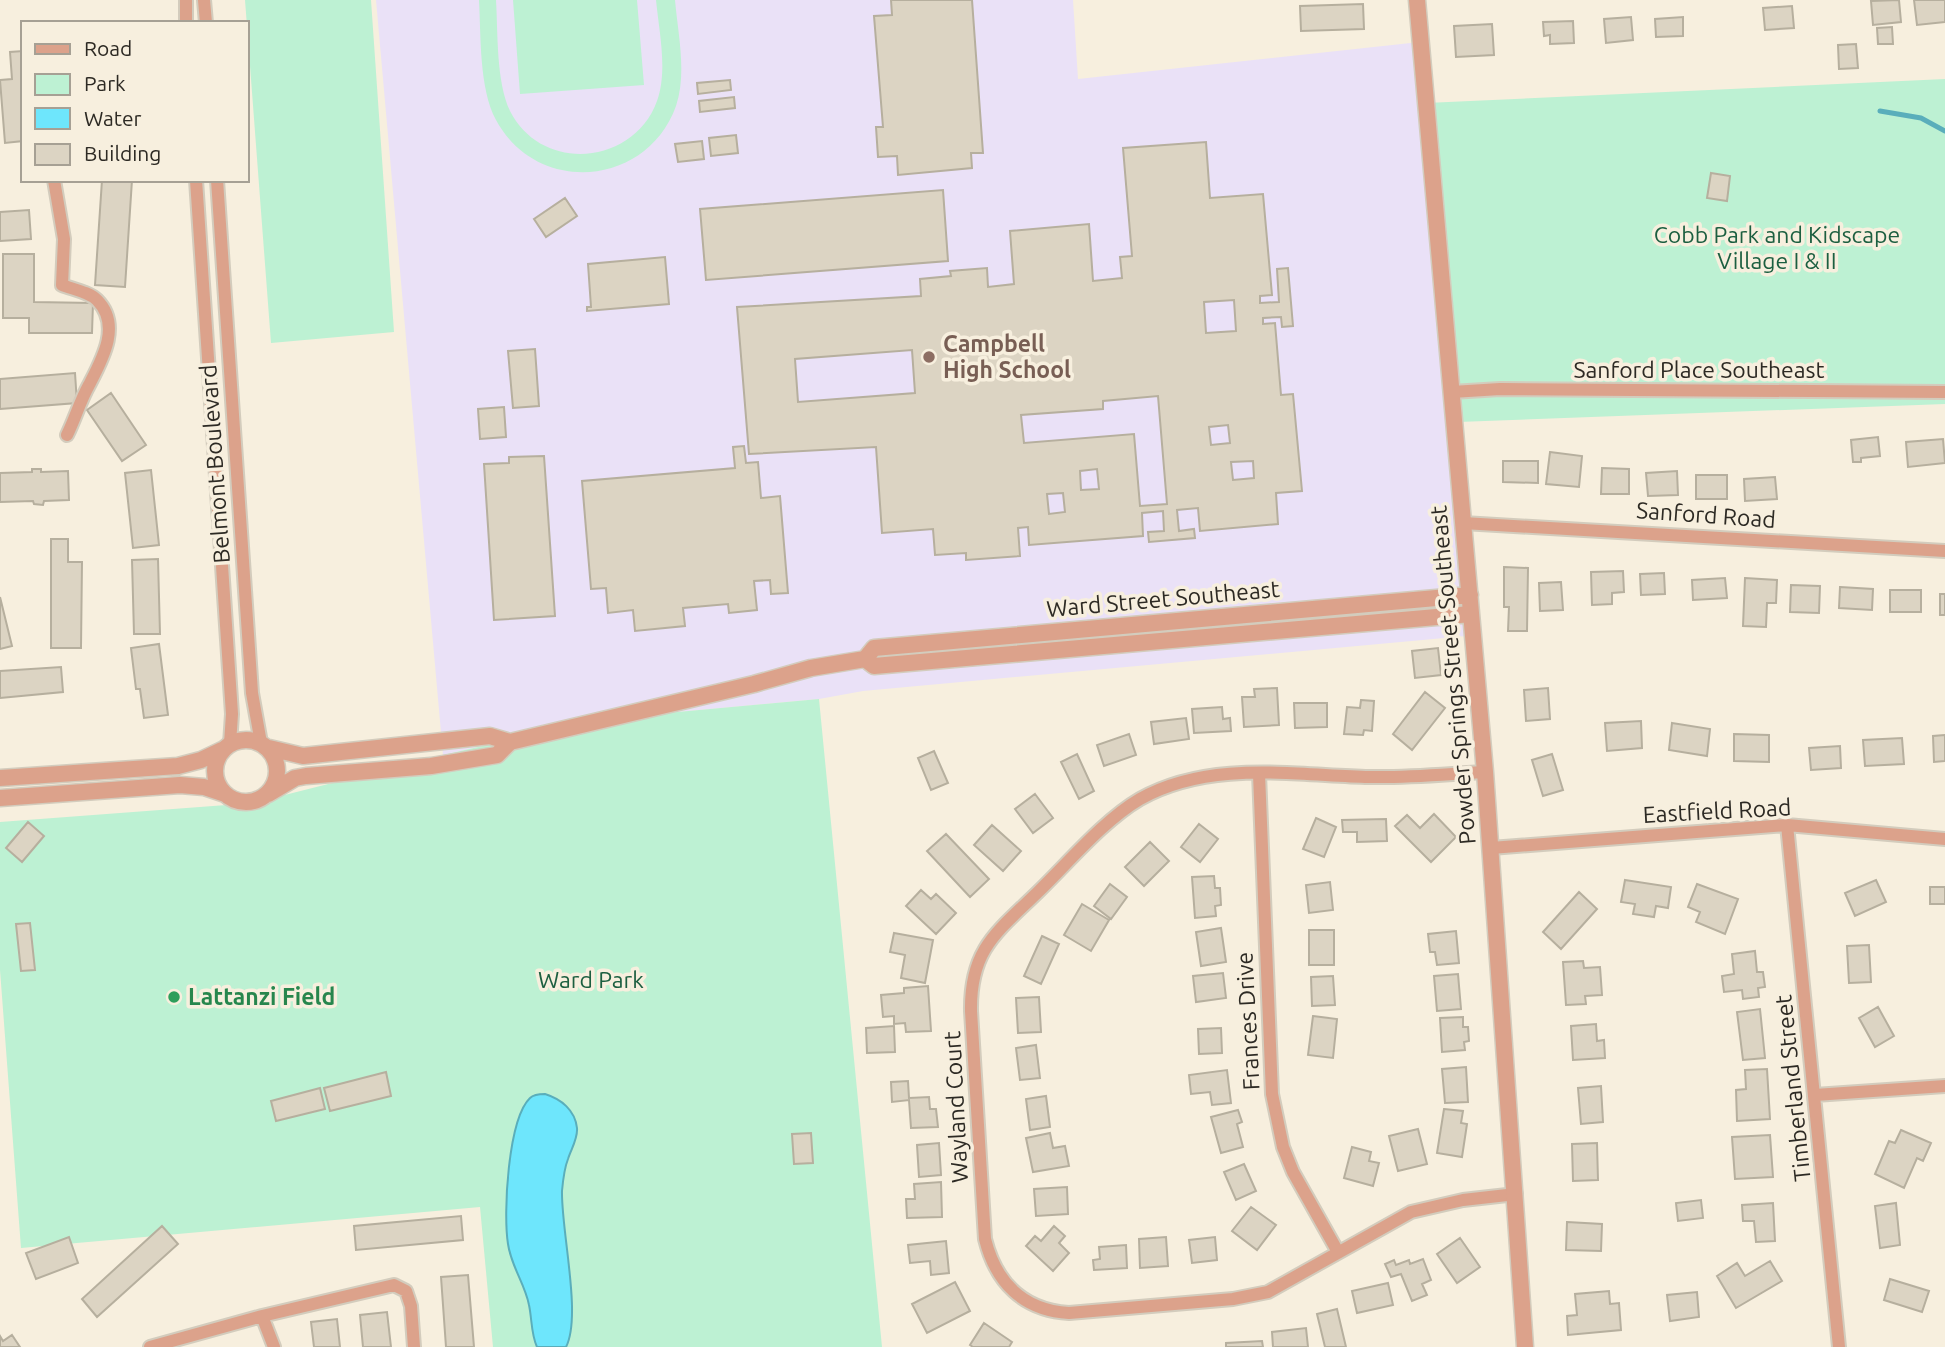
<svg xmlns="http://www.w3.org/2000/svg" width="1945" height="1347" font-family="Ubuntu,sans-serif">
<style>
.education{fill:#eae1f7}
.green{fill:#bdf1d3}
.water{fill:#6ee6fc;stroke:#5aaebb;stroke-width:2}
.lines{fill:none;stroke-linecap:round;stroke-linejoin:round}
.stream{stroke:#5aaebb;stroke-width:5}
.building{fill:#dcd4c3;stroke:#b6af9e;stroke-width:2;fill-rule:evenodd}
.minor-casing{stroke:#d3ccbd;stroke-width:16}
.tertiary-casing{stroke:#d3ccbd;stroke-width:19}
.minor{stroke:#dca28b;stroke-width:12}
.tertiary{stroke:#dca28b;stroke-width:16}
.education-dot{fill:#8d6e63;stroke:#f7efde;stroke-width:2.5}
.leisure-dot{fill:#2e9e5b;stroke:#f7efde;stroke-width:2.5}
.labels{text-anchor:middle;stroke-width:7;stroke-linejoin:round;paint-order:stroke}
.park-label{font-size:23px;fill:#1c5f40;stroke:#f7efde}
.education-label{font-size:23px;font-weight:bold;fill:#785e54;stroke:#f7efde;text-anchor:start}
.street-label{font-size:23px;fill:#2d2a24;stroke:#f7efde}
.leisure-label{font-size:23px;font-weight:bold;fill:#27864d;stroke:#f7efde;text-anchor:start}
</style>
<rect width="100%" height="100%" fill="#f7efde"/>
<path class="education" d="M376,0h697l5,79 342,-37 57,593 -614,56 -44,8 -217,20 -159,36z"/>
<path class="green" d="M245,0h126l23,332 -123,11z
M479,0h17c2,33 0,81 14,111 32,63 124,54 147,-10 11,-30 2,-70 -1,-101h19c3,34 12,73 1,106 -29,81 -139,90 -180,14 -17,-32 -15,-84 -17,-120z
M513,0h124l7,85 -124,9z
M1945,79v325l-487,18 -32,-319z
M819,699l63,648h-389l-13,-140 -459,41 -21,-278v-148l253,-19 190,-48 159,-36z"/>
<path class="water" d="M545,1094c16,5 30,16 32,34 1,11 -6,21 -9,31 -4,10 -5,21 -6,32 -1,39 20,125 4,156h-29c-6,-13 -5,-28 -8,-42 -4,-21 -18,-39 -21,-61 -5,-30 0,-125 22,-146 4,-4 10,-4 15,-4z"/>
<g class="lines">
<path class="stream" d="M1880,111l41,7 24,13"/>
</g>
<path class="building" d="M891,0h81l11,153h-12l1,15 -74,7 -1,-19 -19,1 -2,-30h7l-9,-111 18,-1z
M1899,0l2,22 -28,3 -2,-24z
M1914,0h31v22l-28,3z
M1363,4l1,25 -63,2 -1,-25z
M1792,6l2,22 -29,2 -2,-22z
M1631,17l2,23 -27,3 -2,-24z
M1683,17v19l-27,1 -1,-18z
M1573,21l1,22 -24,1v-9l-6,1 -1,-14z
M1492,24l2,31 -38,2 -2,-31z
M1892,27l1,17h-15l-1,-16z
M1856,44l2,24 -19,1 -1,-24z
M23,51v90l-18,2 -5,-63 12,-1 -2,-27z
M730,80l1,10 -33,4 -1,-11z
M734,97l1,11 -35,4 -1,-11z
M736,135l2,18 -27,3 -2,-18z
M702,141l2,18 -26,3 -3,-18z
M1206,142l4,56 53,-4 9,101 -12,1v7l19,-1 -2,-33 11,-1 5,58 -11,1 -1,-10 -18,1v6l12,-1 6,72 12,-1 9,97 -26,2 2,31 -78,7 -2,-23 -21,2 2,21 15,-2 1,9 -46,4 -1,-10 16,-1 -1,-20 -21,2 1,23 -114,9 -1,-18 -10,1 2,28 -54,4v-7l-31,2 -2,-26 -51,4 -6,-86 -127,7 -12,-147 184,-11 -1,-17 31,-3 -1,-5 37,-3 1,19 26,-3 -4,-53 79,-7 4,57 29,-3 -2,-21 12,-1 -9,-108zM1234,300l2,31 -30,2 -2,-31zM912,350l3,43 -117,9 -3,-43zM1158,396l9,108 -27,2 -6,-72 -110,9 -3,-28 82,-6v-8zM1228,425l2,18 -19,2 -2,-18zM1253,461l1,17 -21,2 -2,-18zM1097,469l2,20 -18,1 -1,-19zM1063,493l2,19 -16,2 -2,-20z
M1711,173l19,3 -3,25 -20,-3z
M102,180h30l-7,107 -30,-2z
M943,190l5,71 -242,19 -6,-71z
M565,198l12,18 -31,21 -12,-18z
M29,210l2,29 -31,2v-29z
M3,254h31v48l59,1 -1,30h-63v-15h-26z
M665,257l4,47 -82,7v-4h4l-3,-43z
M535,349l4,57 -26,2 -5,-57z
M75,373l2,30 -77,6v-30z
M111,393l35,52 -24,16 -35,-51z
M504,407l2,30 -26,2 -2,-30z
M1878,437l2,19 -19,2v4h-8l-2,-22z
M1943,439l2,24 -37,4 -2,-25z
M744,446l2,17 12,-1 3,36 19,-2 8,97 -17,1 -1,-14 -16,1 3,29 -28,3 -1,-9 -45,4 2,18 -50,5 -2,-21 -25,3 -2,-25 -15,1 -9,-108 153,-13 -2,-21z
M1550,452l32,4 -3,31 -33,-3z
M544,456l11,160 -61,4 -10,-156 25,-1v-6z
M1503,461h35v22l-35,-1z
M1602,468l27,1v25h-28z
M32,469h9v3l27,-1 1,29 -25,1 -1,4 -9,-1 -1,-3 -33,1v-29l32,-1z
M151,470l8,75 -26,3 -8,-75z
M1677,471l1,24 -30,1 -2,-23z
M1696,475h31v24h-31z
M1775,477l2,22 -32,2 -1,-22z
M51,539h17v23h14l-1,86h-30z
M158,559l2,75h-26l-2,-74z
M1504,567l24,1 -1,63h-19l1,-24h-5z
M1623,571l1,21 -12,1v11l-20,1 -1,-33z
M1664,573l1,21 -24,1 -1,-21z
M1725,578l2,20 -34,2 -1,-20z
M1745,578l32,2 -1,23h-9l-1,24 -23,-1z
M1561,582l2,28 -23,1 -1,-28z
M1791,585l29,1 -1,27 -29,-1z
M1840,587l33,2 -1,21 -33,-2z
M1890,590h31v22h-31z
M1940,594h5v21h-5z
M0,597l12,49 -12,3z
M159,644l9,71 -24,3 -4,-29h-4l-5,-41z
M1438,648l3,27 -26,3 -3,-27z
M61,667l2,25 -63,6v-27z
M1277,688l2,37 -35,2 -2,-30h13l-1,-8z
M1548,688l2,31 -24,2 -2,-31z
M1425,692l20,16 -33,42 -19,-16z
M1361,700l13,1 -2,30 -8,-1 -1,5 -19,-1 3,-27 13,1z
M1294,703h33v24l-32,1z
M1222,707l1,12 7,-1 1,13 -37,2 -2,-24z
M1186,718l3,21 -35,5 -3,-22z
M1641,721l1,27 -35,3 -2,-28z
M1672,723l38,6 -3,27 -38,-6z
M1129,734l7,21 -32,11 -7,-21z
M1734,734l35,1v27l-35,-1z
M1945,735v26l-11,1 -1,-26z
M1902,738l2,26 -39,2 -2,-26z
M1840,746l1,22 -30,2 -2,-22z
M934,751l14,32 -17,7 -13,-32z
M1077,754l17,37 -15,8 -18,-37z
M1552,754l11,36 -20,6 -11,-36z
M1035,794l18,24 -20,15 -18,-24z
M1434,814l22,23 -25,25 -36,-36 12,-11 13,13z
M1316,818l20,9 -12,30 -21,-8z
M1386,819l1,22 -30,1v-10h-14l-1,-12z
M28,822l16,14 -22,26 -16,-14z
M1199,824l19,15 -18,23 -19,-15z
M992,825l29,26 -18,20 -29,-26z
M946,834l43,45 -19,18 -43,-46z
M1150,842l19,19 -25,25 -19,-19z
M1214,876l1,12h5l1,17 -6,1 1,10 -21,2 -3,-41z
M1625,880l46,7 -3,21 -12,-2 -2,11 -21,-3 2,-10 -14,-2z
M1876,880l10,22 -31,14 -10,-23z
M1330,882l3,28 -24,3 -3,-28z
M1110,884l17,13 -16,22 -17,-13z
M1697,884l41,15 -13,35 -29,-12 4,-10 -12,-5z
M1930,887h15v17h-15z
M921,890l10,9 5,-5 20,19 -20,21 -30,-28z
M1579,892l18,17 -36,40 -18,-17z
M1082,904l27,16 -18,31 -27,-16z
M30,923l5,47 -14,1 -5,-47z
M1221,928l5,34 -25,4 -5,-34z
M1309,930h25v35h-25z
M1456,931l3,32 -22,2 -2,-13h-5l-2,-18z
M894,933l39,7 -8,43 -24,-5 4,-23 -15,-3z
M1042,936l17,8 -18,40 -17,-8z
M1869,945l2,37 -22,1 -2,-37z
M1755,951l2,21h6l2,15 -7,1 1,9 -16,2 -1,-9 -18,2 -2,-16 12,-2 -2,-20z
M1583,961l1,7 16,-1 2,28 -17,1 1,8 -20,1 -3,-43z
M1223,973l3,25 -30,4 -3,-26z
M1458,974l3,35 -24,2 -3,-35z
M1333,976l2,29 -23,1 -1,-29z
M928,986l3,45 -25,1 -1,-9 -11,1v-8l-11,1 -2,-22 23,-2v-5z
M1039,997l2,35 -23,1 -2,-35z
M1878,1007l16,29 -19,11 -16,-29z
M1760,1009l5,49 -22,2 -6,-48z
M1313,1016l24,3 -4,39 -25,-3z
M1463,1017v10h5l1,14 -5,1 1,8 -23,2 -2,-34z
M1596,1024l1,17 7,-1 1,18 -32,2 -2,-34z
M894,1026l1,26 -28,1 -1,-25z
M1221,1028l1,25 -23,1 -1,-25z
M1036,1045l4,33 -20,2 -4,-32z
M1466,1067l2,35 -23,1 -3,-34z
M1767,1069l3,50 -33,2 -1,-31 10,-1 -1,-19z
M1227,1070l4,33 -19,2 -2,-13 -19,2 -2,-19z
M386,1072l5,24 -61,15 -6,-23z
M908,1081l1,17 20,-1 1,12h6l2,18 -27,1 -2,-28 -17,2 -1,-20z
M1601,1086l2,36 -22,2 -3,-36z
M320,1088l5,21 -49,12 -5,-20z
M1046,1096l4,31 -20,3 -4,-31z
M1444,1109l19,2 -2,12 6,1 -5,33 -25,-4z
M1238,1110l4,12 -5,2 6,23 -22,6 -10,-36z
M1418,1129l9,35 -29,7 -9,-35z
M1901,1130l30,13 -8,18 -6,-3 -13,30 -29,-14 14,-33 6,2z
M811,1133l2,30 -19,1 -2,-30z
M1050,1133l3,15 12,-2 4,20 -36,6 -7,-34z
M1770,1135l3,42 -38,2 -3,-42z
M939,1143l2,32 -22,2 -2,-32z
M1597,1143l1,37 -25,1 -1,-37z
M1352,1147l19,5 -2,9 10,2 -6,23 -29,-8z
M1244,1164l12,27 -20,9 -12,-28z
M941,1182l1,35 -35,1 -1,-19h9l-1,-15z
M1067,1187l1,27 -32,2 -2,-27z
M1701,1200l2,18 -25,3 -2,-18z
M1773,1203l2,38 -19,1 -2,-21h-11l-1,-16z
M1896,1203l4,42 -20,3 -5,-42z
M1251,1207l25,18 -19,25 -25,-19z
M461,1216l2,24 -107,10 -2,-24z
M1567,1222l35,2 -1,27 -35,-1z
M162,1226l16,18 -81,73 -15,-18z
M1054,1226l11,10 -6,7 10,10 -16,18 -27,-25 9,-10 6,5z
M69,1237l9,26 -42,16 -10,-26z
M1166,1237l2,29 -28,2 -1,-29z
M1215,1237l2,23 -25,3 -3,-23z
M1460,1238l20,29 -23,16 -20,-29z
M946,1241l3,32 -18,2 -1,-14 -20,2 -2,-18z
M1126,1245l1,23 -33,2 -1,-10 7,-1 -1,-12z
M1423,1259l8,21 -9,4 5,11 -15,6 -11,-27 -10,3 -6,-13 9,-4 2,5 13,-5 1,4z
M1770,1261l12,20 -46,27 -19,-32 20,-13 8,13z
M468,1275l6,72h-28l-5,-70z
M1890,1279l39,12 -7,21 -38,-12z
M955,1282l15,29 -43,22 -15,-29z
M1388,1283l5,22 -36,8 -5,-22z
M1609,1291l1,13 9,-1 2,27 -53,5 -1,-19 10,-1 -2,-21z
M1697,1292l2,25 -29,4 -3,-26z
M1337,1309l9,38h-21l-8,-33z
M387,1312l4,35h-28l-3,-32z
M337,1319l3,28h-26l-3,-25z
M984,1323l28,19 -3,5h-36l-3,-2z
M1306,1328l2,19h-35l-1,-15z
M12,1335l8,12h-20v-11l3,5z
M1262,1341l1,6h-37v-4z"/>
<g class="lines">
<g class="minor-casing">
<path id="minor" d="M186,0v23
M204,0l2,23
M54,180l10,59 -2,46c10,4 27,7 35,15 25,25 5,60 -8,85 -9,16 -14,34 -22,50
M196,180l36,534 -2,30
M217,180l35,513 9,50
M1452,392l48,-3 445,3
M1463,523l482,28
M1485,772c-38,2 -77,6 -116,5 -75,-2 -160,-17 -229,22 -36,21 -72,64 -102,93 -41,40 -68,57 -67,119l14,228c11,44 38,71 84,74l164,-14 35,-7 143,-80 52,-12 53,-6
M1259,774l13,320 11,53 10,25 45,80
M1787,825l52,522
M1491,848l296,-23 158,14
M1815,1095l130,-9
M150,1347l112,-31
M274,1347l-12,-31 132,-31 12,6 5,15 3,41"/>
</g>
<g class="tertiary-casing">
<path id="tertiary" d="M1417,0l68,772 40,575
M865,659l9,7 597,-52
M215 771a31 31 0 1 1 62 0a31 31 0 1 1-62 0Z
M269,748l34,8 187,-20 20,6 244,-58 57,-16 54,-9 9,-11 596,-53
M0,778l178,-12 23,-6 21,-10
M268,794l27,-16 11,-2 125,-10 66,-11 13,-13
M0,798l180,-13 24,2 21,7"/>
</g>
<use href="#minor" class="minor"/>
<use href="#tertiary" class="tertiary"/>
</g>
<circle class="education-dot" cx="929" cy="357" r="7"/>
<circle class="leisure-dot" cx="174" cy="997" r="7"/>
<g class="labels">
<g class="park-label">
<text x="1777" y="243">Cobb Park and Kidscape<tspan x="1777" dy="26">Village I &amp; II</tspan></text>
<text x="591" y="988">Ward Park</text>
</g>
<g class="education-label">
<text x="943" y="352">Campbell<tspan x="943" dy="26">High School</tspan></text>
</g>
<g class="street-label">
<text x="1699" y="378">Sanford Place Southeast</text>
<text transform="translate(215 464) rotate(-94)" y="8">Belmont Boulevard</text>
<text transform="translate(1706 515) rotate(4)" y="8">Sanford Road</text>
<text transform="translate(1163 599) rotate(-5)" y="8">Ward Street Southeast</text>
<text transform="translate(1453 675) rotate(-95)" y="8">Powder Springs Street Southeast</text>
<text transform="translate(1717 811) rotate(-3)" y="8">Eastfield Road</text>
<text transform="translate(1248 1021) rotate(-93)" y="8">Frances Drive</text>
<text transform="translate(1793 1088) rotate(-96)" y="8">Timberland Street</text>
<text transform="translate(956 1107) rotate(-93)" y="8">Wayland Court</text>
</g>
<g class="leisure-label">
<text x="188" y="1005">Lattanzi Field</text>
</g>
</g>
<rect x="21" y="21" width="228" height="161" fill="#f7efde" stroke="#a6a094" stroke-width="2"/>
<rect x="35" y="44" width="35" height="10" fill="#dca28b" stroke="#a6a094" stroke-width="2"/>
<text x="84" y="56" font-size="21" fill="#2d2a24">Road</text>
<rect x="35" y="74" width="35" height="21" fill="#bdf1d3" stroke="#a6a094" stroke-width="2"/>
<text x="84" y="91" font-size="21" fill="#2d2a24">Park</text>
<rect x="35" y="108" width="35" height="21" fill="#6ee6fc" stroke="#a6a094" stroke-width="2"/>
<text x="84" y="126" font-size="21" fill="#2d2a24">Water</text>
<rect x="35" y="144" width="35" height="21" fill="#dcd4c3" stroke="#a6a094" stroke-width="2"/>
<text x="84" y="161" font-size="21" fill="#2d2a24">Building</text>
</svg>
